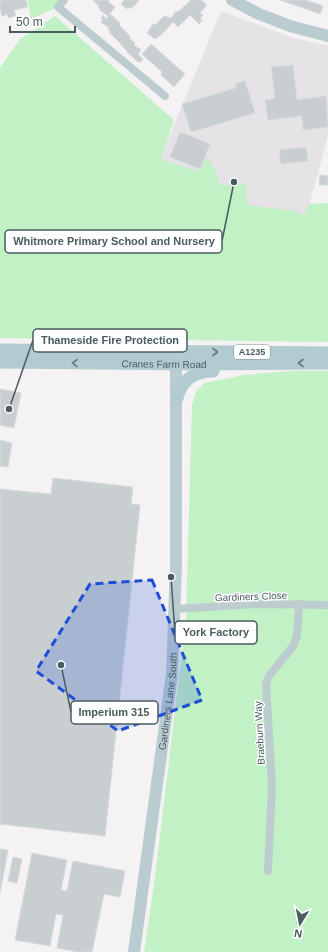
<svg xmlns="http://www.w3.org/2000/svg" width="328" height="952" font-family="Arial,sans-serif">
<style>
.education{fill:#e5e3e5}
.green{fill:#c1f1c5}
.building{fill:#c9cfd1;stroke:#d6dadd}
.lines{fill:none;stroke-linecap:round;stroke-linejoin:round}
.street{stroke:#bdcccf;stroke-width:8}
.secondary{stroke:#bbccd1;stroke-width:12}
.primary{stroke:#b2cbd1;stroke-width:13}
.oneway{stroke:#63787c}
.marked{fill:#1d4ed8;fill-opacity:0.2;stroke:#1d4ed8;stroke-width:3;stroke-dasharray:8 5;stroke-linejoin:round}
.labels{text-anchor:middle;stroke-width:3;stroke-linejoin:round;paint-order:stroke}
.shield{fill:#fff;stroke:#808d90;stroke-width:1}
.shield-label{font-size:9px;font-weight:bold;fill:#495c60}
.street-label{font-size:10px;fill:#495c60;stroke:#fff}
.leader{fill:none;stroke:#495c60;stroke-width:1.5}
.callout-dot{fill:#495c60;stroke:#fff;stroke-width:1.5}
.callout{fill:#fff;stroke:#495c60;stroke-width:1.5}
.callout-label{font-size:11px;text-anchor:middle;font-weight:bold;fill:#495c60}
</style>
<rect width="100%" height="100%" fill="#f4f2f3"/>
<path class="education" d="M221,11l70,26 37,9v90l-22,81 -49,102 -97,-160z"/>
<path class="green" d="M28,0h33l-8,9 -22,10z
M55,16l119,104 -13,39 37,13 9,-15 8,13 5,15 27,-1v21l48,6 9,5 5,-12 19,-1v139l-328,-4v-270l20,-29z
M289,371h39v581h-184l11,-74 31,-259 6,-214 4,-13 8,-9 40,-8z"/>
<path class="building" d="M2,0h24l2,7 -14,3 2,6 -8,2 -1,-4 -5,2 -2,-9v-6z
M93,0h14l2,1 -1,1 7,5 -7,9 -8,-6 -2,-5z
M124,0h15l-5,6h-1l-3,3 -2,-2 -1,2 -6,-5z
M191,0h10l6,5 -7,8 3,2 -3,3 2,2 -3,4 -9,-9 -12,12 -5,-5 -12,13 -6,4 -8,-6 6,-9 2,1 9,-9 7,2 5,-7 2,1z
M280,0h26l17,6 -3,8z
M110,14l10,9 -1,2 11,11 -1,2 6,5 -1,2 7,5 -3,4 5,5 -2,3h-3l-11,-10v-1l-5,-5 -1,-2 -11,-11 -2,-6 -7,-5 2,-3 -2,-1 2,-3 3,4z
M151,44l34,30 -11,13 -13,-12 1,-3 -20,-18z
M293,65l4,35 29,-4 2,31 -25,3 -1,-14 -34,4 -3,-20 10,-2 -4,-31z
M245,81l10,32 -64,19 -9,-28 54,-16 -1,-4z
M180,132l30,12 -10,25 -30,-12z
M306,147l2,14 -27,3 -2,-14z
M320,175l8,1v9h-9z
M0,389l21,4 -7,35 -14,-3z
M0,440l12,3 -4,24 -8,-1z
M53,478l80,9 -2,17 9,1 -35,331 -105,-12v-335l51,5z
M0,849l8,1 -8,43z
M32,853l35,7 -6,30 6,1 6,-30 52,10 -5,26 -16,-3 -12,58h-14l-21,-4 6,-33 -7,-1 -6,32 -35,-6z
M13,857l9,2 -5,24 -9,-2z"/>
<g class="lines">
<path class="street" d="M64,0l-6,7 107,89
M175,609l82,-5 71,1
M268,871l4,-85 -6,-103 3,-7 24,-30 4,-10 2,-32"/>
<g class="secondary">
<path d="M232,0l27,14 31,12 38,10"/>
<path id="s1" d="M134,952l38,-278 4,-109v-211"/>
</g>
<g class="primary">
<path d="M0,350l328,3"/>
<path id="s2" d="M0,362l197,2 131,-1"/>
<path d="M177,398c4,-18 18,-27 36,-27"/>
</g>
</g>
<defs><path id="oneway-chevron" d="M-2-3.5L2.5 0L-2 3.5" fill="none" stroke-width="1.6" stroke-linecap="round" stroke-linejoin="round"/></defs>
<g class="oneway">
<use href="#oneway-chevron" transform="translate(215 352)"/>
<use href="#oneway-chevron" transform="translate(75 363) rotate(-179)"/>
<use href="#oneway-chevron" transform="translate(301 363) rotate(-180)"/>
</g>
<path class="marked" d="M152,580l50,120 -84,31 -82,-60 54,-87z"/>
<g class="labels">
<rect class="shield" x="234" y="345" width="36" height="14" rx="3"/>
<g class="shield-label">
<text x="252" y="355">A1235</text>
</g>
<g class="street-label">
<text dy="4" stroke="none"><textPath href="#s2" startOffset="164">Cranes Farm Road</textPath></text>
<text transform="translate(251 596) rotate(-2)" y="4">Gardiners Close</text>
<text dy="4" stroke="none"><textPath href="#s1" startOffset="253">Gardiners Lane South</textPath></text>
<text transform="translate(259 733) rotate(-93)" y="4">Braeburn Way</text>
</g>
</g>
<path class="leader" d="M234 182L222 241M9 409L33 340M171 577L175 633M61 665L71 712"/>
<g class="callout-dot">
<circle cx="234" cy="182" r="4"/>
<circle cx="9" cy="409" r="4"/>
<circle cx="171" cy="577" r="4"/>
<circle cx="61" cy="665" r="4"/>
</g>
<g class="callout">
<rect x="5" y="230" width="217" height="23" rx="4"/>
<rect x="33" y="329" width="154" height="23" rx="4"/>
<rect x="175" y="621" width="82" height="23" rx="4"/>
<rect x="71" y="701" width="87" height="23" rx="4"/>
</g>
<g class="callout-label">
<text x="114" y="245">Whitmore Primary School and Nursery</text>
<text x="110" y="344">Thameside Fire Protection</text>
<text x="216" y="636">York Factory</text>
<text x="114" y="716">Imperium 315</text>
</g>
<g transform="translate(300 924) rotate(190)" stroke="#ffffff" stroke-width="3" paint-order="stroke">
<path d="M0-3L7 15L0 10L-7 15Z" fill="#495c60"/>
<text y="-6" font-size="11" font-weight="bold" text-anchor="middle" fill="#495c60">N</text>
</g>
<path d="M10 26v6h65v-6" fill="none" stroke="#495c60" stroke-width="2"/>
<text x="16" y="26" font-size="12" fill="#495c60" stroke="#ffffff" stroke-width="3" paint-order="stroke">50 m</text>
</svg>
